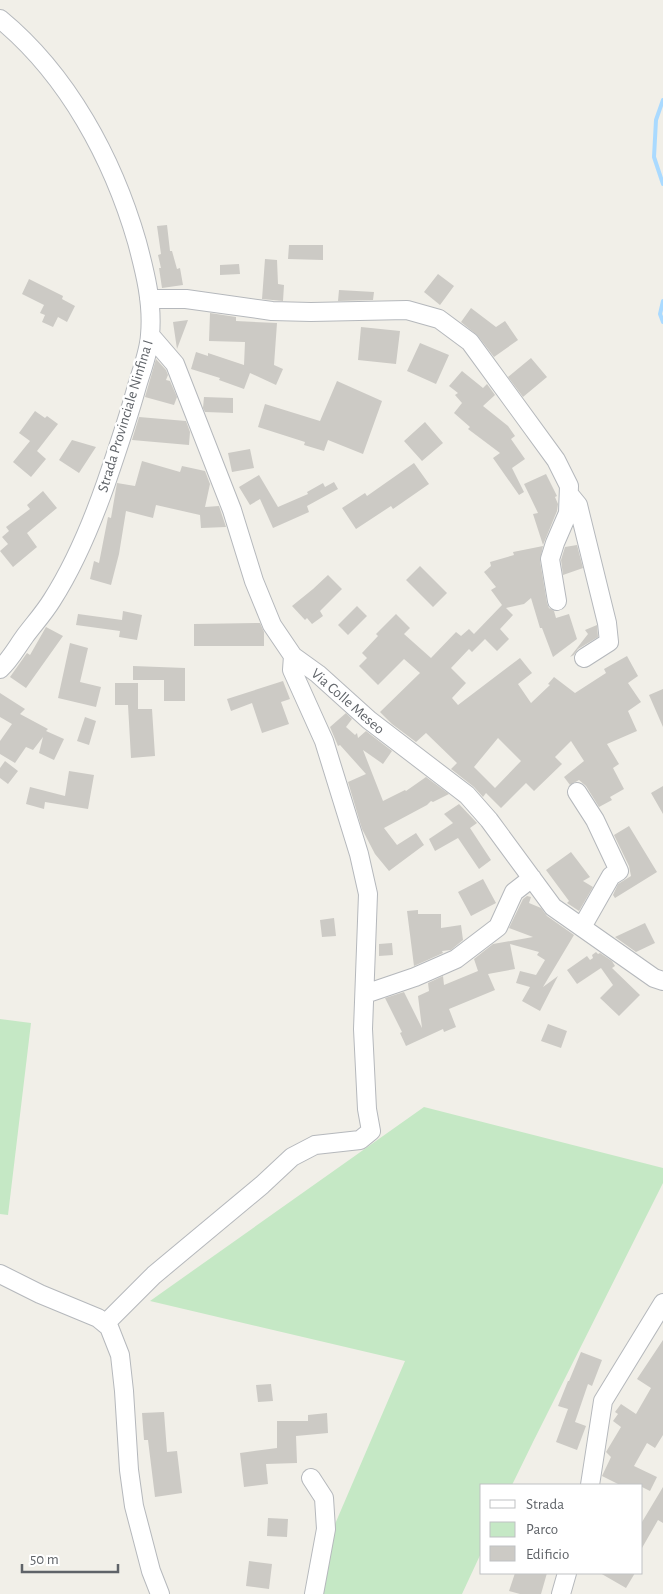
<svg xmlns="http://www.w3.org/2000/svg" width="663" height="1594" font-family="'Alegreya Sans',sans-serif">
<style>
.green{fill:#c5e8c5}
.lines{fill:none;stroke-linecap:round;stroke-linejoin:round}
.stream{stroke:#aadaff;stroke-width:4}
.building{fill:#cccac5;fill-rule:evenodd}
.minor-casing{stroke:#b5b8bc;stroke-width:20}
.minor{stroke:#fff;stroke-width:18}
.labels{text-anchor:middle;stroke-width:5;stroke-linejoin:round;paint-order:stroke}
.street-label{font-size:15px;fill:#5f6368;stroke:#fff}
</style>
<rect width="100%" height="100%" fill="#f1efe8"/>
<path class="green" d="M0,1019l31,4 -23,192 -8,-1z
M424,1107l239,61v15l-130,259 -21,43h-30v66l-20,43h-157l100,-233 -255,-60z"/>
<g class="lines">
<path class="stream" d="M663,100l-7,20 -2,37 9,27
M663,301l-3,13 3,8"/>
</g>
<path class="building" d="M167,225l3,26h2l5,18 3,-1 3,17 -21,3 -3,-20h2l-3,-13 3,-1 -4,-28z
M289,245h34v15l-35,-1z
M265,259l12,1 1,24 6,1 -1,16 -21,-2z
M239,264l1,10 -20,1v-10z
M438,274l16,12 -14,19 -16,-13z
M29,279l34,17 -1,3 13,7 -8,16 -9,-5 -5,10 -11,-5 3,-7 -5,-2 4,-8 -22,-11z
M339,290l35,2 -1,8 -35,1z
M471,308l25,19 9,-6 13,19 -24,17 -16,-21 -17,-14z
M210,313l26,4v4l41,2 -3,42 9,4 -7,16 -26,-12 -6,16 -25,-9 1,-2 -29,-9 5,-17 12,4v-3l36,12 1,-23 -36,-1z
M188,320l-11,29 -4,-27z
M361,327l39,4 -4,33 -38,-4z
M420,343l29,12 -13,29 -29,-13z
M531,358l16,19 -24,20 -15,-20z
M156,359l10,11 2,5 -2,5 4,1 7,16 -3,8 -29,-8z
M462,371l21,17 4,-4 8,11 -12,11 25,20 7,10 -4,3 14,20 -13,9 12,24 -5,3 -26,-37 7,-5 -32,-24 2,-2 -16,-14 8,-10 -7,-8 3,-2 -9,-7z
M337,381l45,20 -19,53 -35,-14 -4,11 -20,-6 1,-3 -47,-15 7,-23 55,17z
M204,397l29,1v15l-28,-1 -2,-4z
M35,411l10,7 2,-2 11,8 -21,27 9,8 -15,18 -18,-15 17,-21 -11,-8z
M139,417l47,4 4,11 -1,13 -57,-5z
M425,422l18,21 -21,18 -18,-20z
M72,440l24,7 -17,26 -20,-13z
M250,449l4,19 -22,4 -4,-19z
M142,461l38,11 2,-6 23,5 5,13 -5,23 14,-1 7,21 -25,1 -1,-13 -44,-10 -3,13 -27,-7 -7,43 -8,31 -21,-6 4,-18 5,2 9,-46 3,1 6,-35 18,3z
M414,463l15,21 -36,25 -2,-3 -35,23 -14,-21 23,-15 2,3z
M546,474l11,22 -2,1 3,7 -1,7 -14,34 -10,-31 5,-1 -14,-29z
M259,475l19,32 30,-13 -1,-2 16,-9 2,4 9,-5 4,7 -31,17 2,6 -36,16 -13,-29 -10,6 -11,-18z
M43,491l14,17 -30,25 10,14 -24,20 -13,-16 8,-7 -6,-7 7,-6 -3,-4 24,-18 -3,-4z
M577,545l6,23 -20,7 -2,-15 4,-13z
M543,546l-3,15 7,42 2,5 5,3 2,7 13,-4 8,25 -24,18 -11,-29h-2l-9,-30 -7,6 -18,4 7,7 -13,14 9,10 -12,12 -12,-12 -13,13 -3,-3 -18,19 15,15 -14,15 6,7 62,-47 12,15 -14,11 13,19 19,-18 -2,-1 6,-7 21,16 31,-20 -2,-4 23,-13 11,20 -10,7 13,19 -13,9 9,20 -30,13 12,20 -6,4 11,21 -14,8 2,3 -13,7 -13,-21 -7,-6 -9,5 -6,-8 20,-16 -13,-20 -16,16 7,7 -28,27 -8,-8 -25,25 -15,-15 -3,4 -9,-10 -23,-18 6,-6 -31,-30 -10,9 -24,-18 -12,-12 40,-39 -16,-14 -26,26 -19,-19 8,-8 -5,-5 16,-17 -2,-2 20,-20 14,14 -6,6 27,24 25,-26 5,4 8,-7 5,5 28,-29 -11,-15 5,-3 -12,-15 7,-6 -1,-4 24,-7 -1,-3zM498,738l23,23 -26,27 -21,-21z
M420,566l27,27 -14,14 -27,-27z
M328,575l14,14 -22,22 3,5 -11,8 -5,-6 -2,2 -13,-14 21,-17z
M357,606l10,10 -19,19 -10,-10z
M123,611l19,4 -5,25 -18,-3 1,-6 -44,-6 2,-11 44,6z
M260,623l4,9v14h-70v-22z
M597,625l1,12 -20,12 -4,6 -4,2 18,-23 -3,-4z
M46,627l17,9 -37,52 -16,-11 17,-24 3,2z
M70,643l18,5 -8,34 21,5 -5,20 -38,-9z
M133,666l52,2v33h-21v-21h-31z
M283,681l7,18 -9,3 8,22 -27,9 -10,-30 -21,8 -4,-12z
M115,683h23v26h14l3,47 -24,2 -3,-53h-13z
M663,689v38l-14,-32z
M0,693l25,16 -5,5 28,15 -2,2 18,8 -10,21 -15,-7 4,-16 -10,13 -7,-3 -11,16 -15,-9v-13l12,-17 -12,-7z
M346,713l6,6 -6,8 9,8 2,-2 1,5 8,-7 26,20 -9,13 -20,-14 20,51 22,-11 1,1 20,-14 23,17 -16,8 -2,-1 -4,4 -43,23 13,17 19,-12 8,12 -35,26 -14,-17 -13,-25 -14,-47 18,-8 -26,-29 -2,1 -8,-19z
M85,717l11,4 -7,24 -12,-4z
M5,761l13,10 -10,13 -8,-6v-10z
M69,771l25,4 -6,34 -43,-7 -1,7 -18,-5 4,-17 35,9z
M663,786v28l-12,-21z
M459,804l18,19 -7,5 21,32 -12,9 -21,-31 -23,13 -6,-12 24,-16 -9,-9z
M629,826l28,46 -42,26 -2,-3 5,-11 13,-8 -2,-10 -15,-31z
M571,852l19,25 -7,4 10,6 -14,24 -12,-8 2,-2 -23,-31z
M483,879l13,24 -25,13 -13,-24z
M527,896l4,1 -2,6 12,5 6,8 27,19 -31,52 15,-11 -18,35 -18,-10 8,-14 -14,-4 4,-12 16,4 9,-15 -8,-5 2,-3 -29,-8 5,25 -27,5 7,16 -46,19 7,18 -12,5 -1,-3 -37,17 -6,-13 2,-1 -17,-34 19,-6 18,36 -4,-32 11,-5 -1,-8 15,-7 1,9 34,-14 -4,-12 19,-15 40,-7 -24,-9 14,-29z
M418,910v4h23v14l20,-3 2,15 -12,10 -9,1 1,2 -29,13 -7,-55z
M334,918l2,18 -14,1 -2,-17z
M645,923l10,20 -19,9 -21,-15z
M392,943l1,12 -14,1v-12z
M596,952l2,2 2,-1 12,8 3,5 -3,2 28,27 -21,21 -19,-18 13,-13 -12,-17 -24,16 -10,-14 20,-14 3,4 3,-2 -1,-3z
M548,1024l19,7 -6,17 -20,-7z
M663,1340v95l-8,13 -8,-5 -13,23 23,11 -7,14 -8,-4v-2h-22l-18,-9 9,-19 -5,-5 15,-25 -8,-6 5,-7 -3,-2 6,-8 15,10 15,-26 -14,-9z
M581,1352l21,8 -10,26 -4,-2 -13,38 11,4 -9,24 -21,-8 12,-33 -10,-3 10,-25h1z
M271,1384l2,17 -15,1 -2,-17z
M164,1412l3,40 10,-1 5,42 -27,4 -7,-57h-4l-2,-27z
M327,1413l1,20 -32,3 1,27 -31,1 2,20 -24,3 -4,-34 37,-5v-27h31v-6z
M663,1487v36l-5,-3 -16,28v-26z
M268,1518l20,1 -1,18 -20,-1z
M249,1561l23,3 -3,25 -23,-3z
M515,1573h32l-6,21h-21l-11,-3z
M600,1573h35l-9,15z"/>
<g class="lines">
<g class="minor-casing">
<path id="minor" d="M0,19c68,56 113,140 137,223 8,30 16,61 13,93 -1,17 -8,34 -13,51 -9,33 -20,65 -31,97 -14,40 -31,81 -54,117 -8,13 -18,24 -27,36 -8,11 -15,24 -25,33
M149,299h37l86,12 39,1 96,-2 32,9 31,23 86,118 13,26 -1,27 -13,30 -5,16 7,42
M150,335l25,29 57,146 22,71 18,44 21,31 25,18 51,46 98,75 22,25 64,87 101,71 9,3
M569,494l9,11 29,118 2,19 -25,16
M577,792l18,28 24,51 -8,5 -29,51
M365,994l50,-17 41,-18 42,-32 16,-35 18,-14
M0,1274l40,20 58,24 11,9 11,28 4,36 5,79 5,36 17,65 9,23
M105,1324l49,-49 108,-90 30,-28 23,-12 45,-5 11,-9 -4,-22 -4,-80 5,-135 -9,-40 -35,-113 -32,-71 1,-14
M311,1478l13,20 2,31 -12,65
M590,1485l13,-84 60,-98
M561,1594l6,-21"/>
</g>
<use href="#minor" class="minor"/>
</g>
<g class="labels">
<g class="street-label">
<text transform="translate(125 416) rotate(-73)" y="5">Strada Provinciale Ninfina I</text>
<text transform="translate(348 701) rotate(41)" y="5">Via Colle Meseo</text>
</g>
</g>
<rect x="480" y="1484" width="162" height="90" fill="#ffffff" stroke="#bfc1c3"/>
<rect x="490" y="1500" width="25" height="8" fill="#ffffff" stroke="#bfc1c3"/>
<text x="526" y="1509" font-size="15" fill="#5f6368">Strada</text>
<rect x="490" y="1522" width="25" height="15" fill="#c5e8c5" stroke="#bfc1c3"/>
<text x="526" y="1534" font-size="15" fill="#5f6368">Parco</text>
<rect x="490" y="1546" width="25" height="15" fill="#cccac5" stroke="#bfc1c3"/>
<text x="526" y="1559" font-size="15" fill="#5f6368">Edificio</text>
<path d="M22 1564v8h96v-8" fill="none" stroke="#5f6368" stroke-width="2.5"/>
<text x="30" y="1564" font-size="15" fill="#5f6368" stroke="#ffffff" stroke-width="4" paint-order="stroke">50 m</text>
</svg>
